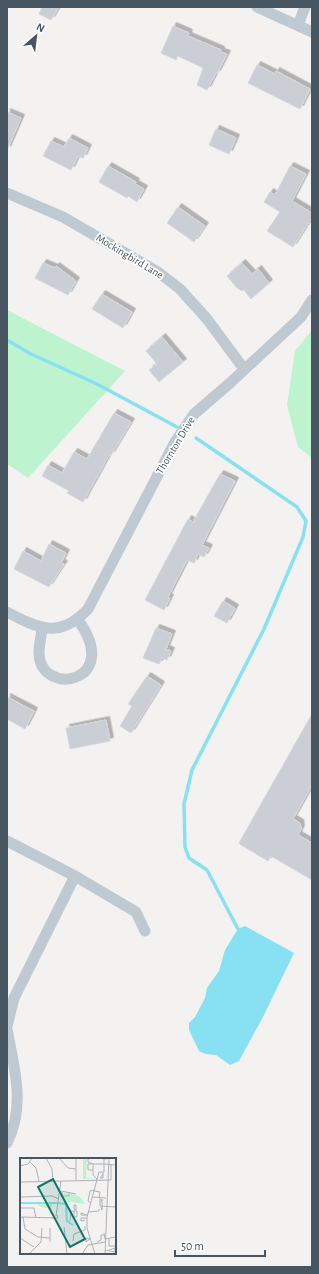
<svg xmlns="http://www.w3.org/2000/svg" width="319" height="1274" font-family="'Alegreya Sans',sans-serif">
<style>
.green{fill:#bef3d0}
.water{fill:#87e1f3}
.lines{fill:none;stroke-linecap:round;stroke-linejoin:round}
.stream{stroke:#87e1f3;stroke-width:3.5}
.building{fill:#cbced4;stroke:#d5d8dd;filter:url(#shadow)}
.street{stroke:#bec9d2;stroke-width:11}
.labels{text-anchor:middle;stroke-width:3.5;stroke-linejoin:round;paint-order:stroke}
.street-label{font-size:11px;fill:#475661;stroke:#fff}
.inset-river{fill:none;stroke:#87e1f3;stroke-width:2}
.inset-road{fill:none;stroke:#afb3b7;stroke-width:1}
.view{fill:#0f766e;fill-opacity:0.15;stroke:#0f766e;stroke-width:2}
.inset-edge{fill:none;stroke:#475661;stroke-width:2}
</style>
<defs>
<filter id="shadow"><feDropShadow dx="3.5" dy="-3.5" stdDeviation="0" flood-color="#0004"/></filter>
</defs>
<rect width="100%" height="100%" fill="#f4f1f1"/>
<path class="green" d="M7,310l118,61 -97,107 -21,-14z
M312,330v128l-14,-11 -11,-42 8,-54z"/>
<path class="water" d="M245,926l49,27 -30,62 -25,46 -9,4 -14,-10 -11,-1 -6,-3 -10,-21v-7l6,-6 10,-19 2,-10 12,-17 6,-21 13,-21z"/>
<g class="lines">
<path class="stream" d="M7,340l24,14 66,30 80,43
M196,438l101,69 9,14 -3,16 -39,92 -72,141 -8,34 1,43 4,11 18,12 31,59"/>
</g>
<path class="building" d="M42,7h17l-8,13 -12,-6z
M173,26l16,7 -1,3 33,14v2l6,2 -10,20 -1,-1 -9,17 -10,-5 6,-17 -25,-12 -2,4 -15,-7z
M257,65l18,9 1,-3 34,18 -10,20 -52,-26z
M7,112l14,6 -14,32z
M216,129l20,9 -7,16 -20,-9z
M69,138l19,10 -5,10 -5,-2 -7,14 -28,-14 8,-15 13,6z
M108,166l28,16 -1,2 9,5 -7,13 -9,-6 -1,2 -28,-16z
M290,166l16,8 -14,27 20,12v4l-19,30 -26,-16 13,-19 -16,-10 6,-10 5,3z
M178,207l27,19 -11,16 -27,-19z
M43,263l12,5 1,-2 20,15 -8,14 -33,-17z
M242,263l10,11 6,-5 11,14 -18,16 -8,-10 -1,2 -5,-3 -10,-12z
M102,294l30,18 -9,16 -31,-19z
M162,337l21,25 -24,20 -10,-12 8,-6 -11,-13z
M114,413l17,9 -20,33h-2l-26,47 -16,-9 2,-2 -27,-15 6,-11 14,8 12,-21 13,7z
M220,474l15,7 -33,64 7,3 -5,9 -6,-3 -4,9 -7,-3 -19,37 2,1 -6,12 -19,-10 43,-81 5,3z
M49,544l17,9 -5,10 3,1 -15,23 -35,-18 9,-18 18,10z
M223,601l12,7 -8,15 -13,-7z
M156,628l16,6 -6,15 5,2 -4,9 -5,-2 -3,6 -16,-6z
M147,676l14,9 -30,48 -11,-7 12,-20 -4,-2z
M7,697l27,14 -9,18 -18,-10z
M312,714v71l-19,34 7,4 1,6 -3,6 14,8v37l-41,-24 -3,5 -27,-16 -2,-2z
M106,720l4,21 -40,8 -4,-21z"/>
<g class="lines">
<path class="street" d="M257,7l55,25
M298,25l7,-18
M7,193l56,24 95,55 22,17 27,30 37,50
M7,612c32,17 53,27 81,-3l87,-167 19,-28 36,-31 71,-66 11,-17
M42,629c-1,8 -3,16 -3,24 1,45 85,30 39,-33
M7,841l68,35 61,36 9,19
M7,1026l7,-28 61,-122
M7,1029c7,38 19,77 0,114"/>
</g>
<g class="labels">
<g class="street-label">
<text transform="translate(130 256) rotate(31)" y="4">Mockingbird Lane</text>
<text transform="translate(175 445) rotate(-59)" y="4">Thornton Drive</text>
</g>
</g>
<g transform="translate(20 1158)">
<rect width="96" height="96" fill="#f4f1f1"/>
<path d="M63,0h4l-1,20 10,1h-13zM42,34l17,4 6,8 -22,-3zM14,44h19l-2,7 -10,-2z" fill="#bef3d0"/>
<path class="inset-river" d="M0,45h37M38,45l8,1 1,17 6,4"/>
<path class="inset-road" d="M26,0l6,11 1,12M39,0l9,10 8,1M56,0v22M68,0v4l5,2h11v8M74,0l13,1M84,0v6l12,1M10,4l6,6 3,13M72,6h-4v6h5M73,6v11l4,4M0,8l8,-2 4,-6M83,16l-3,4h3v-6M0,24l91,-2v-16M41,33l15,3M74,33l6,1 -1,6M42,34v4h7v-3M0,39l32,-1 7,3M72,39l14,1M80,40v8l16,1M71,45l-3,-2 2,-10 4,-1M54,47h2v5l-2,-1zM81,49l1,3v-11l-1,3M0,50h14l2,10M68,54l11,-1v-2M66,57l-5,-2v2h7M36,58l5,-35M0,59l38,1 -1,-3M3,59l2,12 13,8 12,1M65,62l-4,1v-3h6M50,63l1,-10h6v6h-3v-6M44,69l3,27M84,75l1,6 11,-2M0,80l14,9M70,81l-4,3v-4l4,1M89,81v7h7M53,83l1,-7 11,-4v-4M30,84v-14M77,84l4,-2v-5h3M85,92l10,2v-4l-6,2M9,96l12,-12 1,-14M62,96l6,-9 17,-3M75,96l-8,-26v-11l12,-45h5M83,96h13M85,96l4,-96"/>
<path class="view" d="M33,21l32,60 -15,8 -32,-60z"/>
<rect width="96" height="96" class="inset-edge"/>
</g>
<rect width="319" height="1274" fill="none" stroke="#475661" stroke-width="16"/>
<g transform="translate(36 36) rotate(28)" stroke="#ffffff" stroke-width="3" paint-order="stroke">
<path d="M0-3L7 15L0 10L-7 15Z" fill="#475661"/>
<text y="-6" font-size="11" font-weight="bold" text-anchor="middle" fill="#475661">N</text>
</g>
<path d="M175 1250v6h90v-6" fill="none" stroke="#475661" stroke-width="2"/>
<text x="181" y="1250" font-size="12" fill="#475661" stroke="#ffffff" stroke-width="3" paint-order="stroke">50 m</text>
</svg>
